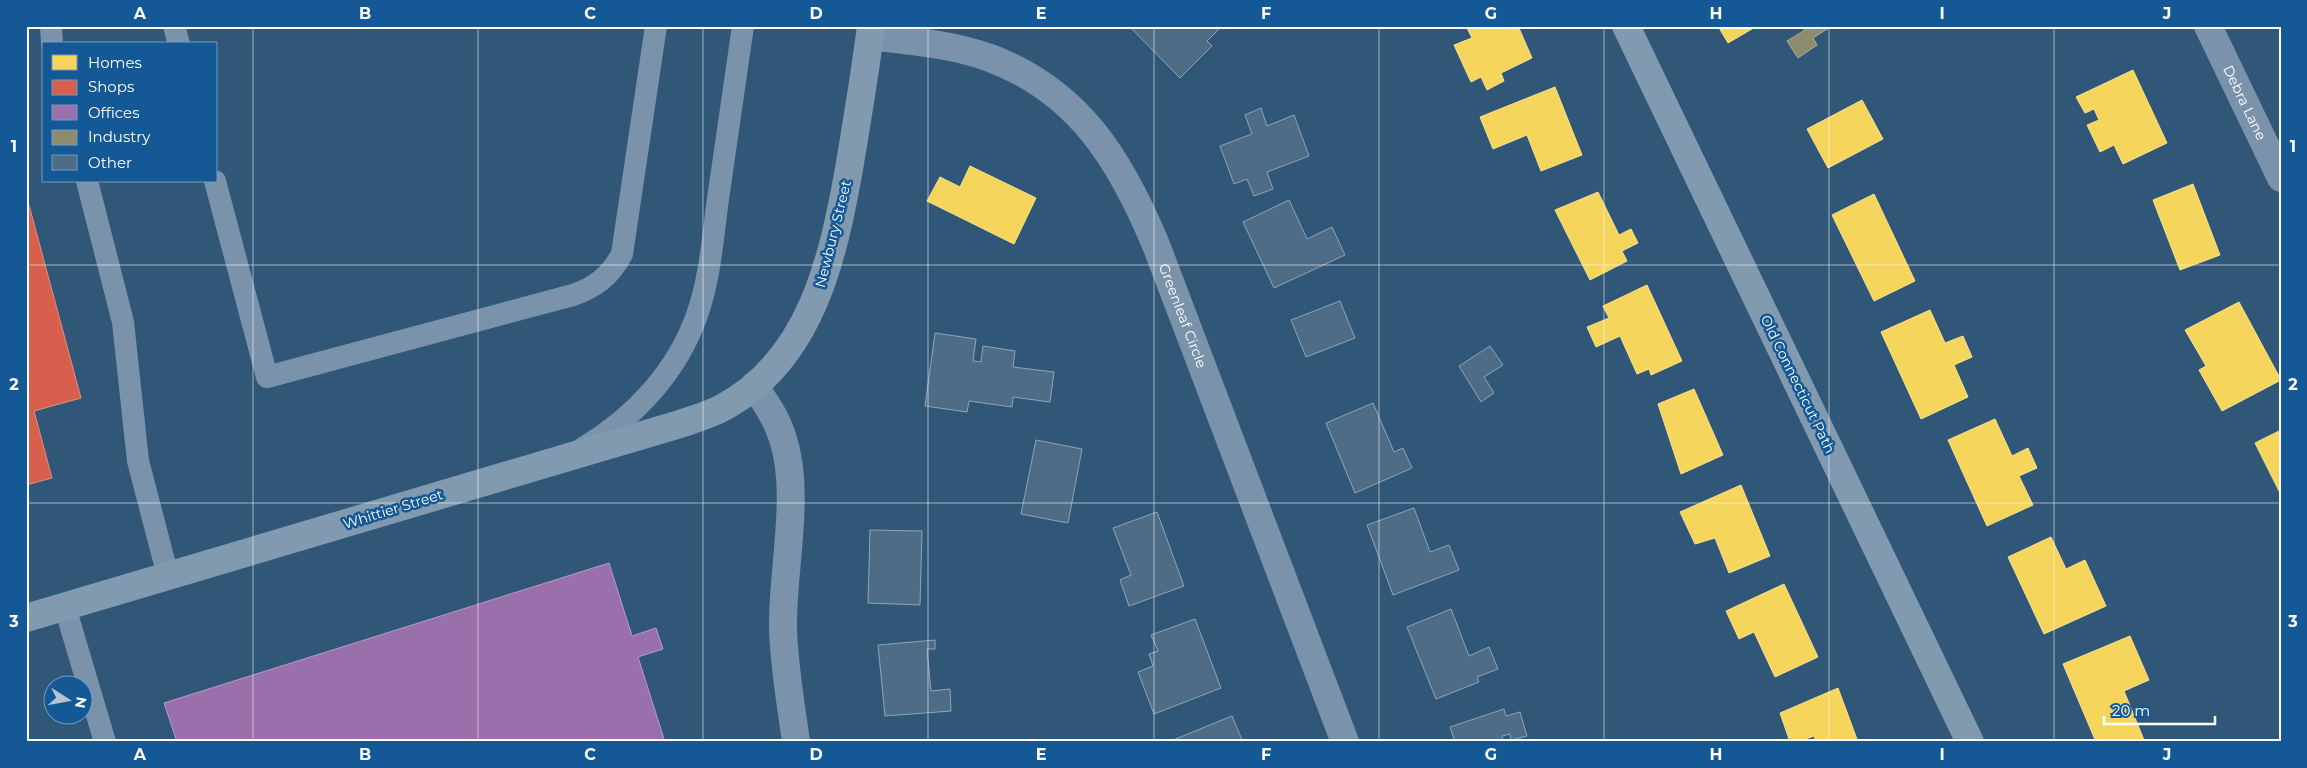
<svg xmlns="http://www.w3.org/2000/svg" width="2307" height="768" font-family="Montserrat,sans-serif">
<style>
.homes{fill:#f6d55c;stroke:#f9e28d}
.shops{fill:#d6604d;stroke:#e29082}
.offices{fill:#9970ab;stroke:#b89bc4}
.industry{fill:#8c8c6e;stroke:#aeae9a}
.building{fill:#4f6c87;stroke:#8ea5b8}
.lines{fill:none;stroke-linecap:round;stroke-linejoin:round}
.lane{stroke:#7a93ab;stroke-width:22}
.street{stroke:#7a93ab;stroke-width:28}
.secondary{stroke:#819aaf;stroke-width:28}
.grid{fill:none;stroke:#fff;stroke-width:1;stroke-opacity:0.55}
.labels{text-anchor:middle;stroke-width:5;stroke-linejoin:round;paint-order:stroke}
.street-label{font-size:14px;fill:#fff;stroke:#145895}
.neatline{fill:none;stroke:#fff;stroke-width:2}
.grid-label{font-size:16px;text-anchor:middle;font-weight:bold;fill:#fff}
</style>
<rect width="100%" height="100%" fill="#315778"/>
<path class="homes" d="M1466,26h52l14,32 -31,15 3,8 -17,9 -6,-13 -10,5 -17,-37 18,-7z
M1718,26h39l-29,17z
M2133,70l34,73 -44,21 -9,-19 -14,7 -13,-27 12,-5 -5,-11 -9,4 -9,-16z
M1555,87l27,68 -41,16 -14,-36 -34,14 -13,-32z
M1862,100l21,39 -55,29 -21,-39z
M970,166l66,32 -22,46 -87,-43 13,-24 20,10z
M2193,184l27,71 -40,15 -27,-70z
M1598,192l21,43 12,-6 7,14 -16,8 5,10 -37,19 -35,-70z
M1874,194l41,87 -41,20 -42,-86z
M1647,285l35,76 -31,14 -2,-6 -12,5 -17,-38 -24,11 -9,-20 22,-9 -6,-12z
M2239,302l42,78 -59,31 -23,-41 7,-4 -21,-36z
M1930,310l15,33 18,-7 9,21 -18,8 14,32 -47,22 -40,-87z
M1694,389l29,66 -42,19 -23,-70z
M1995,419l17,37 16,-8 9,20 -18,8 14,29 -46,21 -39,-86z
M2281,430v65l-26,-52z
M1741,485l29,71 -41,17 -14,-35 -20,6 -15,-32z
M2051,537l15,32 19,-9 21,46 -62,28 -36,-77z
M1784,584l34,73 -43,20 -21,-45 -15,7 -13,-28z
M2130,636l19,44 -25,11 20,49 -5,2h-43l-33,-78z
M1838,688l20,54h-42l-2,-6 -17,6h-7l-10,-29z"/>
<path class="shops" d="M26,194l55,204 -47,13 18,67 -26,7z"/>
<path class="offices" d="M609,563l23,73 24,-8 7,21 -25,8 27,85h-488l-13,-39z"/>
<path class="industry" d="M1802,26h30l-19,12 4,7 -19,13 -11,-17 18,-11z"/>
<path class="building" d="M1133,26h89l-15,15 5,5 -32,32 -49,-50z
M1261,108l6,18 27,-11 15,41 -42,16 6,17 -19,7 -7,-17 -13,5 -14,-38 32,-12 -7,-19z
M1289,200l18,39 25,-12 13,28 -71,33 -31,-66z
M1340,301l15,37 -49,19 -15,-37z
M935,333l41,6 -3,22 8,1 2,-16 32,5 -2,16 41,5 -4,30 -37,-5 -1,10 -43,-6 -2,11 -42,-6z
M1490,346l13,19 -19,12 10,16 -13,9 -22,-36z
M1373,403l21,49 9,-4 9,20 -57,25 -29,-70z
M1036,440l46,9 -14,74 -47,-9z
M1414,508l16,44 19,-7 10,25 -66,25 -26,-70z
M1157,512l27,74 -55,20 -9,-26 11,-5 -18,-47z
M870,530l52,1 -2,74 -52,-2z
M1451,609l18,47 20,-9 9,22 -21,8 2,5 -43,17 -29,-72z
M1195,619l26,69 -67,26 -16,-42 15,-6 -4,-12 9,-3 -7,-16z
M935,640v9h-8l4,42 19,-2 1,22 -66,5 -7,-71z
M1504,709l2,7 14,-4 7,24 -16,4 -1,-6 -8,2 2,6h-49l-5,-15z
M1232,716l11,26h-69l-1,-2z"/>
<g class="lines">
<path class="lane" d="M51,26l1,18
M174,26l5,18
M87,181l36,141 15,139 30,115
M215,181l52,196 306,-82c23,-8 37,-19 49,-41l34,-228
M583,448c51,-30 94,-76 114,-133 14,-39 16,-83 22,-123 8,-55 16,-111 24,-166
M65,607l40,135"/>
<g class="street">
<path id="s1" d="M2208,26l73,152"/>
<path id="s2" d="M870,36c40,5 82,8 120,22 89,33 131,103 166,187l189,497"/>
<path d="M754,386c12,17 23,33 29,53 18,55 -1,131 0,189 1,39 8,76 13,114"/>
</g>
<path class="secondary" d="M1626,26l344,716
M26,618l654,-194c14,-5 29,-9 42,-16 89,-47 111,-150 127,-239 8,-48 16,-95 22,-143"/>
</g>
<path class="grid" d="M253,26v716M478,26v716M703,26v716M928,26v716M1154,26v716M1379,26v716M1604,26v716M1829,26v716M2054,26v716M26,265h2255M26,503h2255"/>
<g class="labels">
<g class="street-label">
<text dy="5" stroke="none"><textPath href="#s1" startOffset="85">Debra Lane</textPath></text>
<text transform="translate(833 234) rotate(-76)" y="5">Newbury Street</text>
<text dy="5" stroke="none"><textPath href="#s2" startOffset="456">Greenleaf Circle</textPath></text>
<text transform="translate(1798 384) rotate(64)" y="5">Old Connecticut Path</text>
<text transform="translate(393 509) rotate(-17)" y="5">Whittier Street</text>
</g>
</g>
<rect width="2307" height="768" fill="none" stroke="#145895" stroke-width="55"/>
<rect x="42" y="42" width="175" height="140" fill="#145895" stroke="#729bbf"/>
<rect x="52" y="55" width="25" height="15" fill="#f6d55c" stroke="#729bbf"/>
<text x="88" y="68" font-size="15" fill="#ffffff">Homes</text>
<rect x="52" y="80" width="25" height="15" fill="#d6604d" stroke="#729bbf"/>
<text x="88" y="92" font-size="15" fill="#ffffff">Shops</text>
<rect x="52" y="105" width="25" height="15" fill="#9970ab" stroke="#729bbf"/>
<text x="88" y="118" font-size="15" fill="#ffffff">Offices</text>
<rect x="52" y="130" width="25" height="15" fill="#8c8c6e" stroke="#729bbf"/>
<text x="88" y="142" font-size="15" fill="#ffffff">Industry</text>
<rect x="52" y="155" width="25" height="15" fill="#4f6c87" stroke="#729bbf"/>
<text x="88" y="168" font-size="15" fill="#ffffff">Other</text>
<g transform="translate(68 700) rotate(101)"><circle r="24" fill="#145895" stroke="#729bbf"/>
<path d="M0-4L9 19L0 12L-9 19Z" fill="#b7c4d0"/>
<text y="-8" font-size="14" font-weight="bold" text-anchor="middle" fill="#ffffff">N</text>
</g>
<path d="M2104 716v8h111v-8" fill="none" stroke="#ffffff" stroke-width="2.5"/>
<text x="2112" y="716" font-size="15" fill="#ffffff" stroke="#145895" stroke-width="4" paint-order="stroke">20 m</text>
<rect x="28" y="28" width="2252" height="712" class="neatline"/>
<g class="grid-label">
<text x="140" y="19">A</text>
<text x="365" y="19">B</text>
<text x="590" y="19">C</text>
<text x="816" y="19">D</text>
<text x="1041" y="19">E</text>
<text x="1266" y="19">F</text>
<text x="1491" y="19">G</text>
<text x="1716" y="19">H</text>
<text x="1942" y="19">I</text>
<text x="2167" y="19">J</text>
<text x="14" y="152">1</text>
<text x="2293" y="152">1</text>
<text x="14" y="390">2</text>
<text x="2293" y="390">2</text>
<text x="14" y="627">3</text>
<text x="2293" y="627">3</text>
<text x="140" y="760">A</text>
<text x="365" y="760">B</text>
<text x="590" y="760">C</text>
<text x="816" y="760">D</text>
<text x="1041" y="760">E</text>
<text x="1266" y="760">F</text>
<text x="1491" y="760">G</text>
<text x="1716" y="760">H</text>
<text x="1942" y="760">I</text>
<text x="2167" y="760">J</text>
</g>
</svg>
